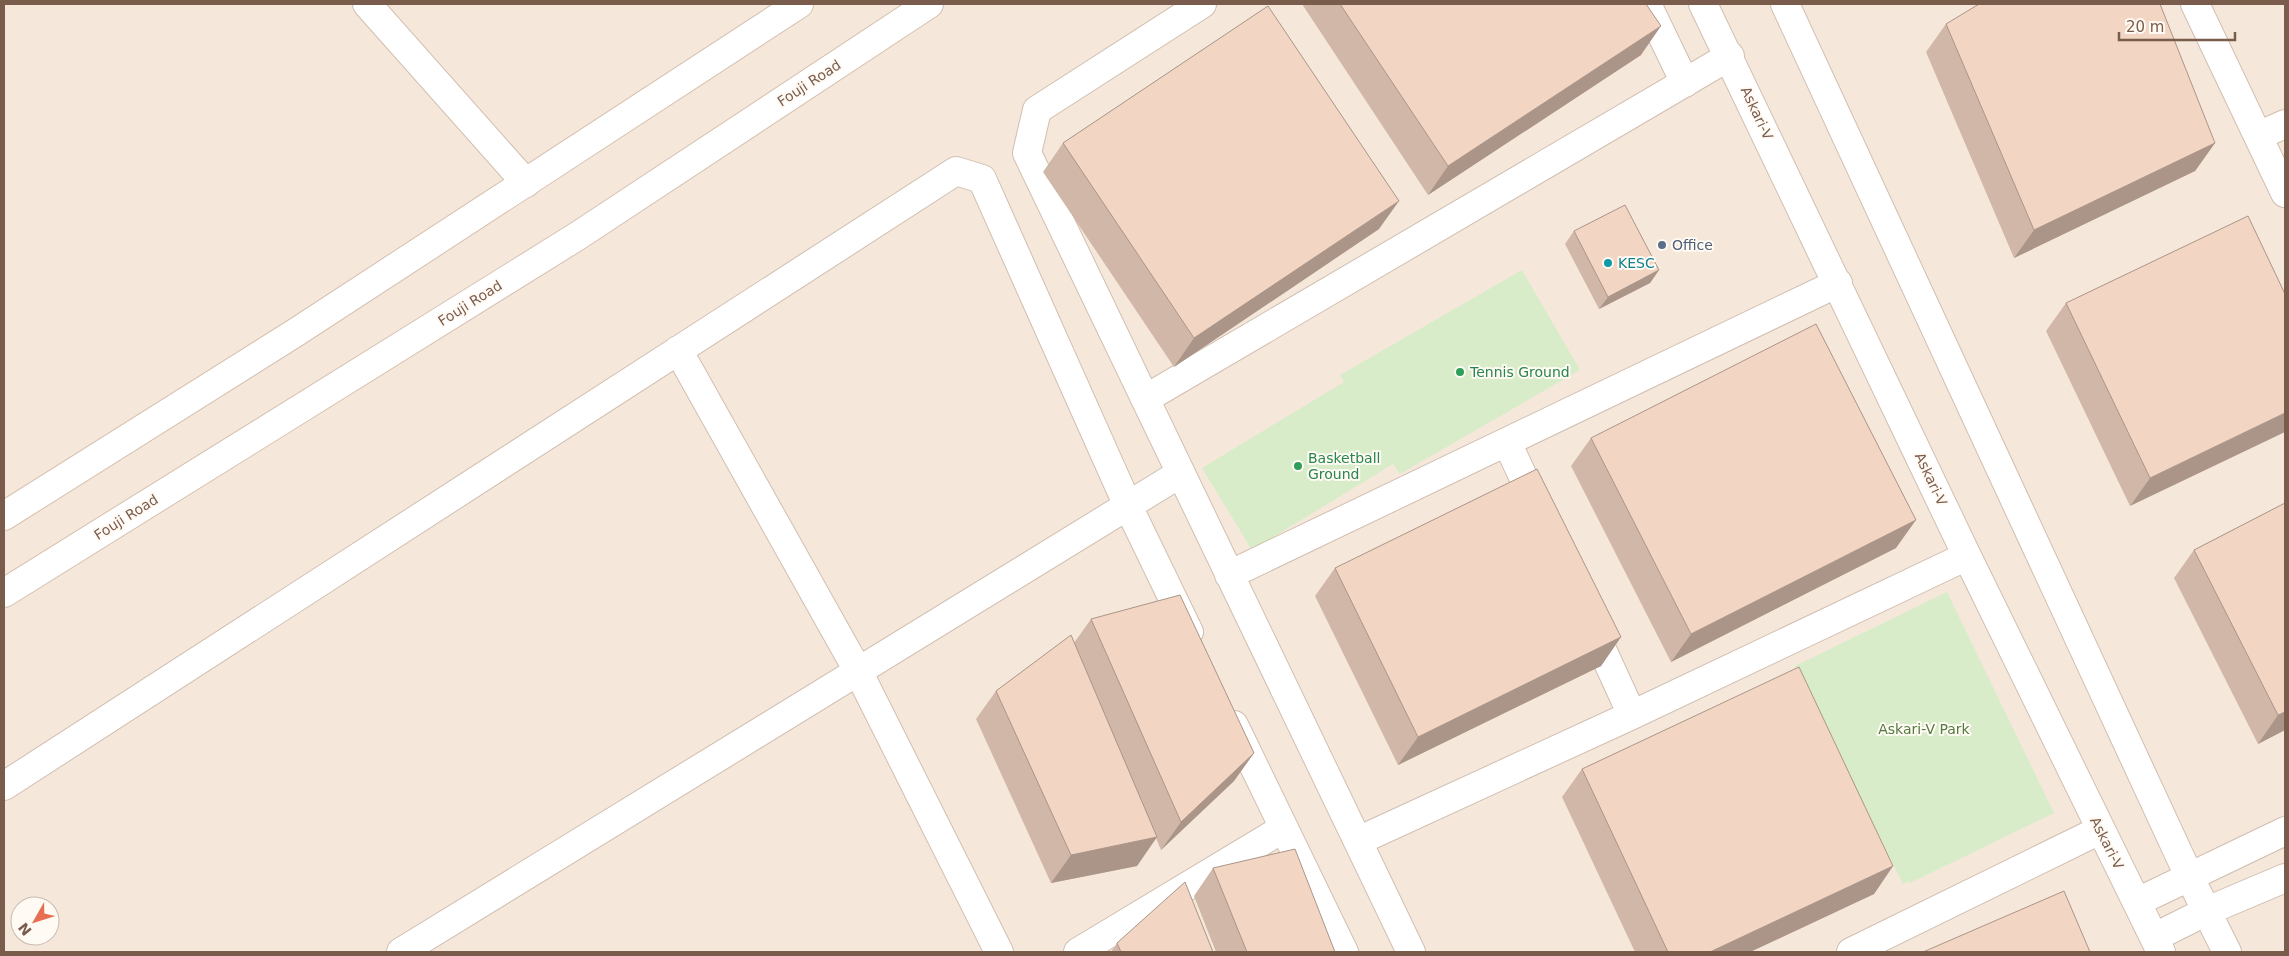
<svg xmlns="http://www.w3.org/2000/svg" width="2289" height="956" font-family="'DejaVu Sans',sans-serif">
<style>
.residential{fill:#f5e8da;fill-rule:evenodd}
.green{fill:#d8ecc9}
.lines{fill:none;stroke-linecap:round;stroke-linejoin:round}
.minor-casing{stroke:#d1beb0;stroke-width:30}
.secondary-casing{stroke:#d6c0b0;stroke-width:30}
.minor{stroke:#fff;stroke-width:28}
.secondary{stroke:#fff;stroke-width:28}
.wall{fill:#d1b7a8}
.shaded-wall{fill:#aa9588}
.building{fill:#f3d5c3;stroke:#aa9588}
.service-dot{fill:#5c6f8a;stroke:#fffaf3;stroke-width:2}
.culture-dot{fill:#0f9aa8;stroke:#fffaf3;stroke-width:2}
.leisure-dot{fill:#2e9e5b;stroke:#fffaf3;stroke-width:2}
.labels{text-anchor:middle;stroke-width:4;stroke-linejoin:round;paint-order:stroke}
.street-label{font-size:14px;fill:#7a5c4d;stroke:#fffaf3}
.service-label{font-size:14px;fill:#4e5e75;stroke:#fffaf3;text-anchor:start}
.culture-label{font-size:14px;fill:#0d838f;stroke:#fffaf3;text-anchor:start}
.leisure-label{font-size:14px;fill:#27864d;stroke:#fffaf3;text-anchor:start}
.park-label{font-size:14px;fill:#537a41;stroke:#fffaf3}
</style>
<rect width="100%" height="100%" fill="#fdf6ec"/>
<path class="residential" d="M4,4h2281v948h-2281zM20,906h30v30h-30z"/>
<path class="green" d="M1522,270l58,100 -180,104 -7,-10 -141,86 -50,-82 142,-86 -4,-7z
M1947,592l107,221 -144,70 -1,-2 -6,3 -108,-218z"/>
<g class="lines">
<g class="minor-casing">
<path id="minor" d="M367,4l159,179
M1202,4l-165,106 -10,43 384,799
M1647,4l38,79
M1703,4l264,552 194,396
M1785,4l404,872 38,76
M2195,4l90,189
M2258,136l27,-12
M678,350l180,321 141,281
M1145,399l585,-343
M1507,442l31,67
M1229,575l609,-292
M1590,623l42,92
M1234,725l110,227
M4,786l952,-615 26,8 146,327 61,126
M1358,841l274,-126 335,-159
M2137,902l148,-71
M2155,937l52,-26 78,-33
M401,952l780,-479
M1078,952l206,-124
M1851,952l249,-122"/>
</g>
<g class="secondary-casing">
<path id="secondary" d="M4,516l294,-185 501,-327
M4,593l572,-356 353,-233"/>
</g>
<use href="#minor" class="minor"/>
<use href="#secondary" class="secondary"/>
</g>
<path class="wall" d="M1302,4h344l-5,51 -213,140z
M1946,24l269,119 -20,28 -181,87 -88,-206z
M1063,143l316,86 -205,138 -131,-195z
M1574,231l85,39 -9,13 -51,26 -34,-65z
M2285,294l-155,212 -84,-175 20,-28z
M1591,438l305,110 -225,114 -100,-196z
M2285,503v227l-27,14 -84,-166 20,-28z
M1335,568l286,69 -20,29 -203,99 -83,-169z
M1091,619l163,134 -20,28 -73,69 -5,-12 -19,28 -86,17 -75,-164 20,-28 78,-48z
M1582,769l311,97 -19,28 -124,58h-115l-73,-155z
M1213,868l122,84h-119l-22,-56z
M1117,943l96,9h-102z"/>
<path class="shaded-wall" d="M1661,26l-20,29 -213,140 20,-29z
M2215,143l-20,28 -181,87 20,-28z
M1399,201l-20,28 -205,138 20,-29z
M1659,270l-9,13 -51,26 9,-12z
M2285,413v19l-155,74 20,-28z
M1916,520l-20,28 -225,114 20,-28z
M1621,637l-20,29 -203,99 20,-28z
M2285,712v18l-27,14 20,-29z
M1254,753l-20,28 -73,69 20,-28z
M1157,837l-20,29 -86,17 20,-28z
M1893,866l-19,28 -124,58h-40z"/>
<path class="building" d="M1340,4h306l15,22 -213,140z
M1979,4h181l55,139 -181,87 -88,-206z
M1268,6l131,195 -205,137 -131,-195z
M1625,205l34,65 -51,27 -34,-66z
M2248,216l37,78v119l-135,65 -84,-175z
M1816,324l100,196 -225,114 -100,-196z
M1537,469l84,168 -203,100 -83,-169z
M2285,503v209l-7,3 -84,-165z
M1180,595l74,158 -73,69 -90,-203z
M1071,635l86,202 -86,18 -75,-164z
M1799,667l94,199 -183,86h-42l-86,-183z
M1295,849l40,103h-88l-34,-84z
M1185,882l28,70h-92l-4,-9z
M2064,891l26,61h-167z"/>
<circle class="service-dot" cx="1662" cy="245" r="5"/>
<circle class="culture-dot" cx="1608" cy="263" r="5"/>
<g class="leisure-dot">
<circle cx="1460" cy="372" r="5"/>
<circle cx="1298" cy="466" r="5"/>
</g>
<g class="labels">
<g class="street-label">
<text transform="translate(809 83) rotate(-33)" y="5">Fouji Road</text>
<text transform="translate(1757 113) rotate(65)" y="5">Askari-V</text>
<text transform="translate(470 303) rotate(-32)" y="5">Fouji Road</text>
<text transform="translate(1931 479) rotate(65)" y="5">Askari-V</text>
<text transform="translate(126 517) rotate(-32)" y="5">Fouji Road</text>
<text transform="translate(2107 843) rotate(63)" y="5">Askari-V</text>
</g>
<g class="service-label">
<text x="1672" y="250">Office</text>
</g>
<g class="culture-label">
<text x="1618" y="268">KESC</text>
</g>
<g class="leisure-label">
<text x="1470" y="377">Tennis Ground</text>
<text x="1308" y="463">Basketball<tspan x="1308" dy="16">Ground</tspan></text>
</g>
<g class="park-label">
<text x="1924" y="734">Askari-V Park</text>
</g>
</g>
<rect width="2289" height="956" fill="none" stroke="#7a5c4d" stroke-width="10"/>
<g transform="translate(35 921) rotate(231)"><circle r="24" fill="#fffaf3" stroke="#cabbb1"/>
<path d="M0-4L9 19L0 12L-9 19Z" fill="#e76f51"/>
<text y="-8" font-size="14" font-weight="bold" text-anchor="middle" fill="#7a5c4d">N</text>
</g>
<path d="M2119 32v8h116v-8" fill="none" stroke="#7a5c4d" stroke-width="2.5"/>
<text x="2126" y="32" font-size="15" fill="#7a5c4d" stroke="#fffaf3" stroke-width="4" paint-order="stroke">20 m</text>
</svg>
